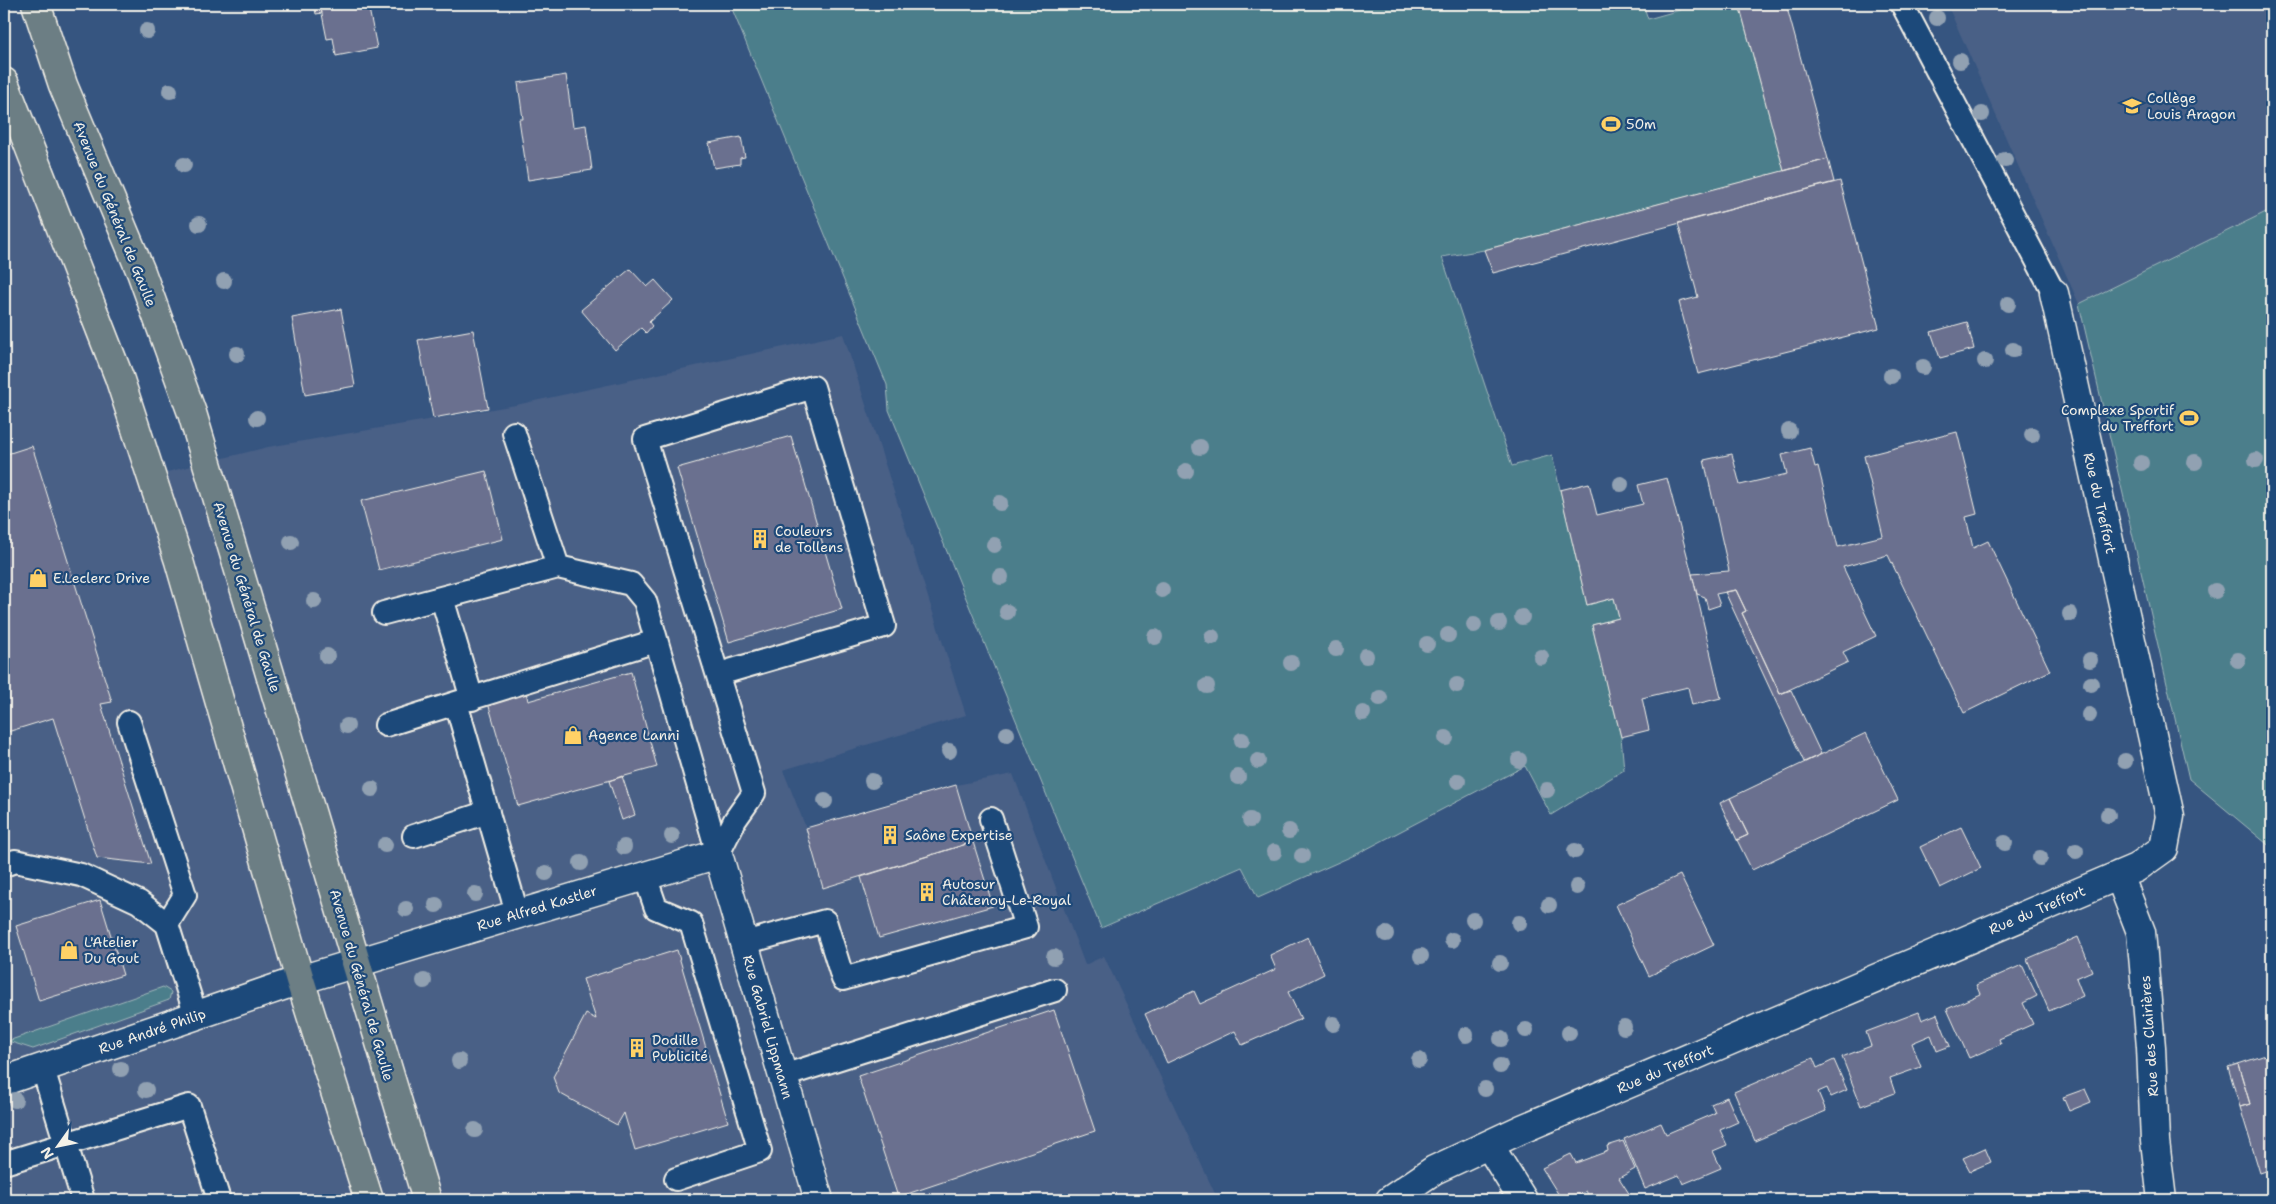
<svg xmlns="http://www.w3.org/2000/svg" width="2276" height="1204" font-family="'Shantell Sans',sans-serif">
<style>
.built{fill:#496086}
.green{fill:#4c7e8b;stroke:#a0b8ba}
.building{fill:#6a708f;stroke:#f4f1e8}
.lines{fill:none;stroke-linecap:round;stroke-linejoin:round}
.service-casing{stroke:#f4f1e8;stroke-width:26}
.minor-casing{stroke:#f4f1e8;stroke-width:31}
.primary-casing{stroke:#f4f1e8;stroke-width:31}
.service{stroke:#1f4a7a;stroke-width:22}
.minor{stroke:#1f4a7a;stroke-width:28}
.primary{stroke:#6c7e84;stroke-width:28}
.tree{fill:#91a1b2}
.labels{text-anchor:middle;stroke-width:4.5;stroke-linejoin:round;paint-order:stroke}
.poi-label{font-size:14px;fill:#f4f1e8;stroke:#1f4a7a;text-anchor:start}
.street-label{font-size:14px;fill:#f4f1e8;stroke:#1f4a7a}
</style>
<rect width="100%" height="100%" fill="#365580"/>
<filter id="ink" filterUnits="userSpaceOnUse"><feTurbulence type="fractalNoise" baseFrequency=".02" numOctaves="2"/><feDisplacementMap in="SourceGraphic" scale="10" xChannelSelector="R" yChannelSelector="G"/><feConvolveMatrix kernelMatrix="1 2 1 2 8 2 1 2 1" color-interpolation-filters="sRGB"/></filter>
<g filter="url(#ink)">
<path class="built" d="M1947,4h325v205l-193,95z
M4,82l147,394 117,-29 248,-42 327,-71 123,381 -183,55 23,58 150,-43 57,-11 72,191 19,-9 114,244h-1214z"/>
<path class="green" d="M730,4h913l5,15 53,-15h22l2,3 14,-3 45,167 -300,79 -42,7 70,209 40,-11 35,150 27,-7 5,20 -27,7 19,80h2l8,32 3,33 -73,45 -26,-49 -166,87 -101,45 -16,-31 -141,61 -212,-518 -2,-25z
M2272,209v639l-83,-69 -110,-475z
M163,987l8,5 -2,8 -136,49 -25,-8z"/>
<path class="building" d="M314,4h6l2,9 -6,1z
M320,4h48l9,44 -41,8 -3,-18 -6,1z
M1723,4h15l-14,3z
M1739,4h47l42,155 -44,12z
M566,75l7,52 13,-2 6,45 -64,10 -9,-61h4l-5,-36z
M741,137l4,20 -5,1v6l-26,4 -5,-25z
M1828,159l6,23 -341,91 -9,-23z
M1840,181l39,147 -181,46 -19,-72 19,-5 -20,-74z
M630,269l17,18 8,-7 18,20 -24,22 3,4 -6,7 -5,-5 -26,22 -34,-40z
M341,309l14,77 -50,9 -13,-77z
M1967,322l7,27 -34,9 -9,-26z
M473,330l15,78 -55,10 -15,-78z
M1957,432l20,82 -11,3 7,31 15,-7 62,130 -86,42 -76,-158 -45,12 33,69 -33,16 5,10 -68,32 -38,-81 4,-2 -10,-21 -20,4 4,11 -12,4 -3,-12 -8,-3 -5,-20 37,-3 -25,-111 28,-6 8,31 47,-11 -5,-19 28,-7 5,19 3,-1 20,81 45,-11 -19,-80z
M791,436l51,173 -113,33 -52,-174z
M32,446l80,256 -11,2 50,160 -54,-6 -44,-140 -49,15v-278z
M486,471l17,68 -124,31 -18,-69z
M1667,478l25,96 29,124 -29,7 -4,-18 -46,11 7,32 -28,7 -8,-32 -2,1 -19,-81 27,-7 -5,-20 -27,7 -27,-115 29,-7 8,32 46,-11 -5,-19z
M1736,590l10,21 -4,2 38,81 11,-4 30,64 -17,8 -79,-170z
M631,672l26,95 -139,39 -30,-103 38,-11 2,9z
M1866,733l32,67 -146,70 -15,-30 11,-5 -18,-37z
M622,776l13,39 -13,5 -13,-39z
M956,785l17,57 -150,46 -17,-60z
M1730,798l18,37 -11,5 -17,-37z
M1961,827l20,41 -41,20 -20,-41z
M973,842l20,64 -114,32 -18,-61z
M1680,875l34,70 -65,31 -33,-71z
M100,900l23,75 -84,26 -23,-75z
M1308,937l16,37 -36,18 13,27 -59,26 -7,-14 -68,32 -22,-49 49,-23 6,13 76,-35 -6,-14z
M2078,937l14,34 -16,7 7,18 -34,15 -22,-52z
M677,950l51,172 -93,28 -11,-37 -7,12 -58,-32 -6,-16 33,-63 10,5 -13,-40z
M2022,965l15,31 -14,7 10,21 -34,15 2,5 -32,14 -22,-49 33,-15 -4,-9z
M1054,1010l41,121 -197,66 -40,-121z
M1919,1012l3,8 15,-6 13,32 -13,5 -6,-16 -19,8 9,24 -31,11 5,15 -34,13 -19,-49 29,-11 -5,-14z
M2272,1053v116l-12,4 -20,-66 10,-3 -12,-40z
M1813,1058l4,10 17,-8 13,30 -16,7 -4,-9 -9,4 8,19 -71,30 -21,-49z
M2238,1064l12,40 -10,3 -12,-40z
M2085,1089l6,13 -22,9 -6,-14z
M1727,1097l11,25 -18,8 7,15 -14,6 8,17 -38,16 -4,-9 -34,14 -21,-50 37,-16 5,11 49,-21 -4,-9z
M1623,1141l12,28 -16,9 13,20 -5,2h-36l-5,-9 -15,9h-9l-20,-32 29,-14 5,9 32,-12 -1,-5z
M1985,1148l6,14 -21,9 -7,-13z
M1881,1195l2,5h-13z"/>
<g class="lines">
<g class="service-casing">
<path id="service" d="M1902,4l152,289
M514,433l44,134
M442,598l30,101
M384,613l174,-46 73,17 14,17 73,253 17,-34 19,-27 -109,-354 168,-52 71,239 -165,48
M129,722l56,173 -18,29
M386,725l70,-22
M414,836l74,-24
M4,865l11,-4 66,14 58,27 28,22 29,92
M645,876l11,32 35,15 69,228 -84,28
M517,913l-61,-210 200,-62
M744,943l81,-22 18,58 183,-52 -35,-108
M43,1069l40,131
M783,1076l272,-86
M4,1163l185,-57 30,94"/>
</g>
<g class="minor-casing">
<path id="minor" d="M2119,875l22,57 10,115 4,94 7,59
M4,1081l296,-101 418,-126 101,346
M1489,1145l34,55
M1390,1200l44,-30 88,-41 614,-261 28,-20 6,-32 -116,-523"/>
</g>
<g class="primary-casing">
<path id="primary" d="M36,4l27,81 78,187 51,141 235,787
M4,82l115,295 60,184 121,419 69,220"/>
</g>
<use href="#service" class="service"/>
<use href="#minor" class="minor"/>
<use href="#primary" class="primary"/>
</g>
<g class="tree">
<circle cx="1937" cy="18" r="8"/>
<circle cx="147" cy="31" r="8"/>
<circle cx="1960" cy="61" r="8"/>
<circle cx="170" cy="91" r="8"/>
<circle cx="1982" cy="114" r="8"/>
<circle cx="2005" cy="160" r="8"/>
<circle cx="184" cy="165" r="8"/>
<circle cx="199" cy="224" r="8"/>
<circle cx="224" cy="281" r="8"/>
<circle cx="2008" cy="304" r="8"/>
<circle cx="2013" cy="350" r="8"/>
<circle cx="237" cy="354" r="8"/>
<circle cx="1985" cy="361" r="8"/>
<circle cx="1923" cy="367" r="8"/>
<circle cx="1891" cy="376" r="8"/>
<circle cx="257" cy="418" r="8"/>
<circle cx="1789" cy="431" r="8"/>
<circle cx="2032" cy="435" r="8"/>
<circle cx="1200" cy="447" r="8"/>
<circle cx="2256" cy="460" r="8"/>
<circle cx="2195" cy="462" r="8"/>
<circle cx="2141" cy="463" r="8"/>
<circle cx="1186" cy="471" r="8"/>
<circle cx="1621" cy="484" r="8"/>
<circle cx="1000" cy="503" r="8"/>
<circle cx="291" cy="542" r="8"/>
<circle cx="994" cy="545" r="8"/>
<circle cx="1001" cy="577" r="8"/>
<circle cx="1162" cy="590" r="8"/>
<circle cx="2215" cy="591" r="8"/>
<circle cx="314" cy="601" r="8"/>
<circle cx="1007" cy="612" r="8"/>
<circle cx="2070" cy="614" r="8"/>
<circle cx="1522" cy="617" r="8"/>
<circle cx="1499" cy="623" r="8"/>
<circle cx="1474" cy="625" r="8"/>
<circle cx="1448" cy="635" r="8"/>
<circle cx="1155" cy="637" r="8"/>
<circle cx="1212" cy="637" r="8"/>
<circle cx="1427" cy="644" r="8"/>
<circle cx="1336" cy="649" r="8"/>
<circle cx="327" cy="656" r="8"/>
<circle cx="1366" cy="656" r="8"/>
<circle cx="1541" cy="657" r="8"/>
<circle cx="2090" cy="660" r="8"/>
<circle cx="2238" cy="660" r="8"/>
<circle cx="1291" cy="663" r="8"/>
<circle cx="2091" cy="684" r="8"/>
<circle cx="1457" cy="685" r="8"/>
<circle cx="1207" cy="686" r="8"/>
<circle cx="1380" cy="698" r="8"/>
<circle cx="1363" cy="713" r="8"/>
<circle cx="2089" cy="715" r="8"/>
<circle cx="347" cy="726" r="8"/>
<circle cx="1007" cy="734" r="8"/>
<circle cx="1446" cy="738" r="8"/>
<circle cx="1242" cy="740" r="8"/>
<circle cx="949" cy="751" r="8"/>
<circle cx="1519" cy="760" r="8"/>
<circle cx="1258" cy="761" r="8"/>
<circle cx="2125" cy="761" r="8"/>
<circle cx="1238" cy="777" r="8"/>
<circle cx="872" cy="781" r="8"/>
<circle cx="1458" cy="781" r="8"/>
<circle cx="372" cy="789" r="8"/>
<circle cx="1547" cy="790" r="8"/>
<circle cx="825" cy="801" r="8"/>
<circle cx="2108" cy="815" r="8"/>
<circle cx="1250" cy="820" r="8"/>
<circle cx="1289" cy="831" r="8"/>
<circle cx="672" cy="836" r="8"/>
<circle cx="2005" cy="843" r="8"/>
<circle cx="385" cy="845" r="8"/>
<circle cx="624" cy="847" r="8"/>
<circle cx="1575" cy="851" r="8"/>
<circle cx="2076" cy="851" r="8"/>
<circle cx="1274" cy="852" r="8"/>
<circle cx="1302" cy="856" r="8"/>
<circle cx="2040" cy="858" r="8"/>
<circle cx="581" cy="863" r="8"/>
<circle cx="546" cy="873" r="8"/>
<circle cx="1577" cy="887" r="8"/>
<circle cx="475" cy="894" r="8"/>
<circle cx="436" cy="905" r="8"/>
<circle cx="1549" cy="905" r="8"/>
<circle cx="406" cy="909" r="8"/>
<circle cx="1473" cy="920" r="8"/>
<circle cx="1519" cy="923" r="8"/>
<circle cx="1386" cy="934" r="8"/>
<circle cx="1452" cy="940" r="8"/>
<circle cx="1421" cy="956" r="8"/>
<circle cx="1054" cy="957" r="8"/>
<circle cx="1500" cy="963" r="8"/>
<circle cx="424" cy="981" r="8"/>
<circle cx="1333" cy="1024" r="8"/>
<circle cx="1624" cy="1027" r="8"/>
<circle cx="1526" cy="1030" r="8"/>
<circle cx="1569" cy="1033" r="8"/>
<circle cx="1466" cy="1035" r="8"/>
<circle cx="1501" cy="1039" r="8"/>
<circle cx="1419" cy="1060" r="8"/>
<circle cx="459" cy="1061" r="8"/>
<circle cx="1500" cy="1066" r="8"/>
<circle cx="121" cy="1069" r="8"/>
<circle cx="1485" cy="1089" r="8"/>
<circle cx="146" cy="1090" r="8"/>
<circle cx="15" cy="1100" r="8"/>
<circle cx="475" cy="1130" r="8"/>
</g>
</g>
<defs>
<g id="school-bare" transform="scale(1.5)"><path d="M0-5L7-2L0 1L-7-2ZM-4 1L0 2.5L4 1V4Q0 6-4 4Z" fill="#ffd166" stroke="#1f4a7a" stroke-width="2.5" paint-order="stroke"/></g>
<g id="stadium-bare" transform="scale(1.5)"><path d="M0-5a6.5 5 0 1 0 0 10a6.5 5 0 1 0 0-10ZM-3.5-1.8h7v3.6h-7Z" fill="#ffd166" stroke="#1f4a7a" stroke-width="2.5" paint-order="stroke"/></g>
<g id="building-bare" transform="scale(1.5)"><path d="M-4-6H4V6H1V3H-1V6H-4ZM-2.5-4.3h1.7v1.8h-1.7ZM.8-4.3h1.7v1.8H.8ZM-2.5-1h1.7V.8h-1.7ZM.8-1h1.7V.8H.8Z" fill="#ffd166" stroke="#1f4a7a" stroke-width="2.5" paint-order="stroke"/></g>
<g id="shop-bare" transform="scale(1.5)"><path d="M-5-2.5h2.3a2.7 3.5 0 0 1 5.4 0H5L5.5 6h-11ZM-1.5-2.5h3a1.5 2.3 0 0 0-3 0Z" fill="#ffd166" stroke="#1f4a7a" stroke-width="2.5" paint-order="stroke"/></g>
</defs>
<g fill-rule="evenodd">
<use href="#school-bare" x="2132" y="106"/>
<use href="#stadium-bare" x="1611" y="124"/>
<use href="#stadium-bare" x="2189" y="418"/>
<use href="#building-bare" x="760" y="539"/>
<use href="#shop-bare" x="38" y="578"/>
<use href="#shop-bare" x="573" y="735"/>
<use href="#building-bare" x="890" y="835"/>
<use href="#building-bare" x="927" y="892"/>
<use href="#shop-bare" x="69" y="950"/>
<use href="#building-bare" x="637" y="1048"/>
</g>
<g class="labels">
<g class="poi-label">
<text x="2147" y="103">Collège<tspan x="2147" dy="16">Louis Aragon</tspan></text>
<text x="1626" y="129">50m</text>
<text x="2174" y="415" text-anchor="end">Complexe Sportif<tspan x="2174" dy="16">du Treffort</tspan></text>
<text x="775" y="536">Couleurs<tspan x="775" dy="16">de Tollens</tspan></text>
<text x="53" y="583">E.Leclerc Drive</text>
<text x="588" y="740">Agence Lanni</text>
<text x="905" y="840">Saône Expertise</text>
<text x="942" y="889">Autosur<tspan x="942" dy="16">Châtenoy-Le-Royal</tspan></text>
<text x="84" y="947">L'Atelier<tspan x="84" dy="16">Du Gout</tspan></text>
<text x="652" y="1045">Dodille<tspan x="652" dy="16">Publicité</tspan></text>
</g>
<g class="street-label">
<text transform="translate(115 214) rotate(68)" y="5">Avenue du Général de Gaulle</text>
<text transform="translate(2100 503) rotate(77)" y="5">Rue du Treffort</text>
<text transform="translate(247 597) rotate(73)" y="5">Avenue du Général de Gaulle</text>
<text transform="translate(537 908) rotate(-17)" y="5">Rue Alfred Kastler</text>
<text transform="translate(2037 910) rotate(-23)" y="5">Rue du Treffort</text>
<text transform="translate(362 985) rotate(74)" y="5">Avenue du Général de Gaulle</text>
<text transform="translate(768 1027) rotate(74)" y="5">Rue Gabriel Lippmann</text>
<text transform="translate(152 1031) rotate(-19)" y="5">Rue André Philip</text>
<text transform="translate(2149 1036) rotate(-94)" y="5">Rue des Clairières</text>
<text transform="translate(1665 1069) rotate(-23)" y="5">Rue du Treffort</text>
</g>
</g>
<rect width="2276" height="1204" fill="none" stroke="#1f4a7a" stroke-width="20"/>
<rect x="10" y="10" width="2256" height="1184" fill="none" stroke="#f4f1e8" stroke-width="2" filter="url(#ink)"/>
<g transform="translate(58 1146) rotate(237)" stroke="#1f4a7a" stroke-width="4" paint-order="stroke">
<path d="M0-4L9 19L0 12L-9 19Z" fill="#f4f1e8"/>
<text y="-8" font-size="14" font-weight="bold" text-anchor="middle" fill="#f4f1e8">N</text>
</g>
</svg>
